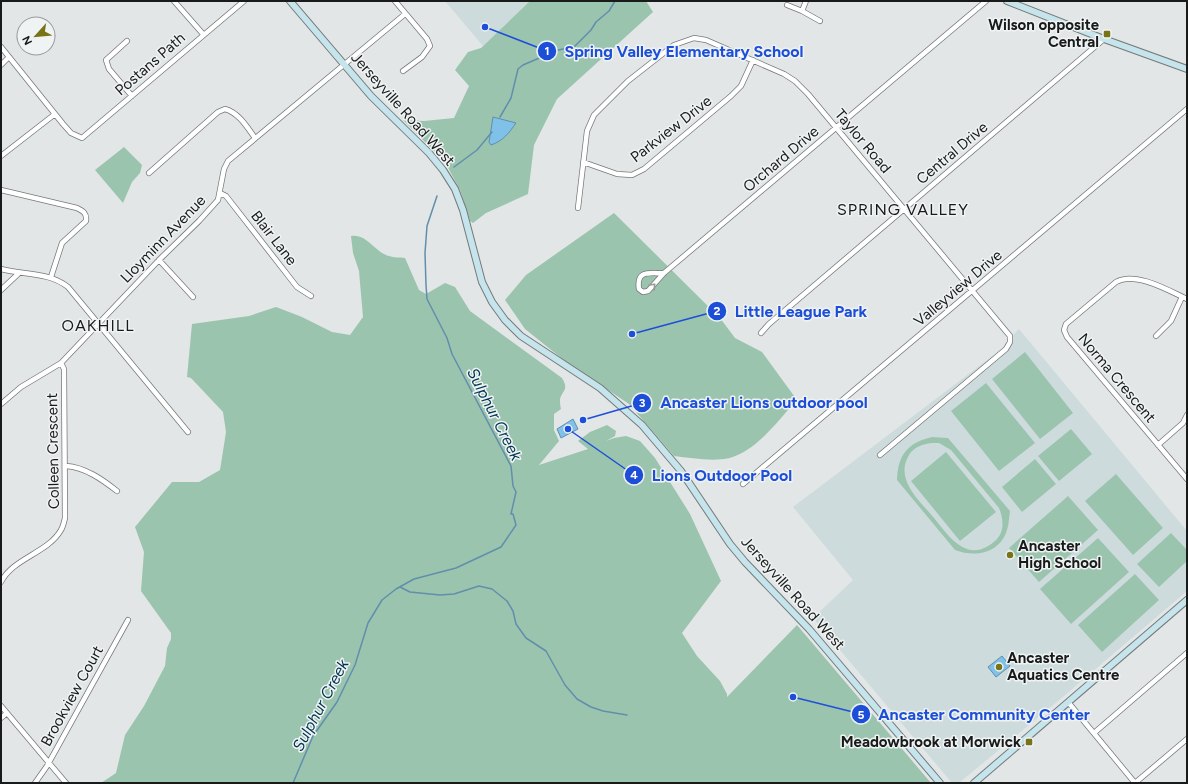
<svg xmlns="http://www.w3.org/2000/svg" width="1188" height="784" font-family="Figtree,sans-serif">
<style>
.built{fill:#cedbdc}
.green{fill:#9bc4af;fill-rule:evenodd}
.water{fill:#80c1e9;stroke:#618fab}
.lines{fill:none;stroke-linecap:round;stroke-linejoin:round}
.stream{stroke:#618fab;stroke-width:1.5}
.street-casing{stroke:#767979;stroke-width:6}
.secondary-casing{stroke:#767979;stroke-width:8}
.street{stroke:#fff;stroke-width:4.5}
.secondary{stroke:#c5e4ec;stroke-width:6}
.oneway{stroke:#989898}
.poi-dot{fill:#777316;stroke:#eff3f3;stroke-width:1.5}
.labels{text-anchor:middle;stroke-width:3;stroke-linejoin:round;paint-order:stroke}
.poi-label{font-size:15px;font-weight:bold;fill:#191a1a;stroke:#eff3f3;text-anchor:end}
.street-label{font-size:15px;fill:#191a1a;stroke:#eff3f3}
.neighbourhood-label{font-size:16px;letter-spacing:1px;fill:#191a1a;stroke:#eff3f3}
.water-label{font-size:16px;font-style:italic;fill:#003651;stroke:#eff3f3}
.leader{fill:none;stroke:#1d4ed8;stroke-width:1.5}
.callout-dot{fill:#1d4ed8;stroke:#eff3f3;stroke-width:1.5}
.mark-label{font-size:12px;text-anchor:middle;font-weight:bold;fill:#fff}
.callout-label{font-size:16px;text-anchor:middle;font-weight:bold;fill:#1d4ed8;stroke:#eff3f3;stroke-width:3;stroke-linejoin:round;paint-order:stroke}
</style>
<rect width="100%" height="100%" fill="#e2e6e6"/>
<path class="built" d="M445,1h85l-47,45z
M1019,329l168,202v60l-123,105 -105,87h-7l-139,-165 40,-38 -60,-73 218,-165 3,-8z"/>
<path class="green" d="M530,1h116l7,11 -96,87 -23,46 -6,49 -42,19 -13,10 -3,-2 -10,-31 -15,-28 -42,-42 21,1 30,-3 15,-32 -14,-16 13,-18 13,-4z
M124,147l18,18 -2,8 -8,9 -9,21 -28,-33z
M614,213l106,105 15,20 27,14 35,48c-19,20 -39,50 -67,58 -18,4 -38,0 -56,-2l-45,-52 -64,-43 -40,-32 -20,-29 21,-25z
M351,236c17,-2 23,16 38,20 5,2 11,1 16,2l14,32 7,4 19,-11 10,4 15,24 92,67c7,12 1,11 -2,21 0,3 0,7 1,10l-7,5v16l5,11 -20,24 49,-16 -10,-8 12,-9 17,-7 9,6 -1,5 -9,5 8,-3 12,-2 14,5 15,17 35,56 31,67 -39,52 15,23 23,25 7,13v3l70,-72 134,158h-830l15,-10 9,-38 19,-29 21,-40 2,-18 4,-9v-6l-30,-42 3,-39 -9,-25 37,-45h27l21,-12 6,-38 -3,-20 -32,-34 -4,-1 5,-53 57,-8 27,-9 26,10 30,15 18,3 13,-18 -4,-46 -6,-18z
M1025,352l48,61 -33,26 -48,-60z
M986,383l49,60 -36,28 -48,-60z
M1071,429l21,25 -33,27 -21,-25z
M932,437l16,1 62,73c-1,6 -1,13 -3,19 -7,23 -31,28 -52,20l-58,-70c1,-25 10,-37 35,-43zM932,443h7l12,7 48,58c4,10 6,22 -2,31 -8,8 -19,14 -30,10 -14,-5 -24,-20 -33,-31 -14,-17 -40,-38 -25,-63 5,-8 13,-11 23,-12z
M946,452l50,60 -36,29 -49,-60z
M1035,459l21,25 -34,28 -20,-25z
M1116,474l47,54 -30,27 -48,-54z
M1068,496l30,34 -59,52 -30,-34z
M1171,533l16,17v11l-28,26 -22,-23z
M1098,538l31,34 -58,52 -31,-35z
M1135,574l24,26 -57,52 -24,-27z"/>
<path class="water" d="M493,117l23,6c-7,10 -13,18 -25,22l-2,-3z
M573,419l5,10 -17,9 -4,-9z
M1002,656l8,10 -14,11 -8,-10z"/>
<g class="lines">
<path class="stream" d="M500,117l11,-19 7,-29 5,-4 35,-15 16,-3 17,-17 5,-8 13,-11 6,-10
M454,167l23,-17 15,-18
M400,587l10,5 30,3 14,-1 25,-8 13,3 15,12 6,10 3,13 10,14 20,13 19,34 12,14 14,8 12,4 24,4
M293,783l20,-47 24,-34 18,-37 13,-42 14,-23 14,-11 18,-10 42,-11 45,-21 15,-22 -3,-11h-2l5,-22 -3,-6 -2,-20 -59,-112 -5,-16 -20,-39 -1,-14 -1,-32 2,-27 10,-30"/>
<g class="street-casing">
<path id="street" d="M174,1l29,33
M395,1l32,38 3,7 -8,11 -19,14
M806,1l-4,10 18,10
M787,5l15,6
M127,41l-21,19 3,9 23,27
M1,47l62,77 8,9 11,5 162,-137
M1,65l8,-8
M1,156l54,-42
M583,162l34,12 15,1 12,-6 87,-73 10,-10 12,-26
M149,173l69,-61 7,-3c14,4 22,18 30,29
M1,190l76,18c6,3 10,5 9,13l-24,22 -11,34
M220,193l6,3 71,91 14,9
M578,208l9,-77 7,-16 34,-34 46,-36 20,-7 12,2 78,34 11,7 13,13 202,242v6l-4,7 -126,106
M159,260l34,37
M1,269c23,6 48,3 67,18l120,145
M664,273c-14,1 -28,-4 -25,16l4,3 5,-1 16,-18 322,-272
M1,290l17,-16
M1187,299c-19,-9 -52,-28 -71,-17l-50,42 -2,6 3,7 120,142
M761,333l8,-9 335,-285
M1156,336l15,-15 11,-24
M1,404l20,-17 40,-24 98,-103 40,-39 19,-21 6,-31 4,-8 177,-147
M1158,445l25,-22 4,-8
M66,466c19,1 37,14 51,25
M743,484l444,-375
M1,582c12,-24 47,-29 60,-52 2,-3 3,-8 4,-12l-1,-149 -3,-6
M1068,702l67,81
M1,706l65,77
M1,718l6,-5
M1094,733l93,-80
M35,783l12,-17 81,-146
M1135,783l52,-44"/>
</g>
<g class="secondary-casing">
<path id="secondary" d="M290,1l81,95 58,57 14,17 12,19 8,21 19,72 10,20 13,18 16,16 79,52 42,37 39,46 49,73 15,18 64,67 131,154
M1007,1l97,38 83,30
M974,783l213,-183"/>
</g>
<use href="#street" class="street"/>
<use href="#secondary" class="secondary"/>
</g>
<defs><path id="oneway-chevron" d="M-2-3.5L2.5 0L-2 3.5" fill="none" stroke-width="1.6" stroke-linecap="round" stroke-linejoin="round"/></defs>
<use class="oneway" href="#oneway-chevron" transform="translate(653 286) rotate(-47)"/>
<g class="poi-dot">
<rect x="1103" y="30" width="8" height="8" rx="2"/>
<circle cx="1010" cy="555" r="4"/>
<circle cx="999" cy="667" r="4"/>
<rect x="1025" y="738" width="8" height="8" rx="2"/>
</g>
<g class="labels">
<g class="poi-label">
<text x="1099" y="30">Wilson opposite<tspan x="1099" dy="17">Central</tspan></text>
<text x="1018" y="551" text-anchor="start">Ancaster<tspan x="1018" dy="17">High School</tspan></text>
<text x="1007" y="663" text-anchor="start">Ancaster<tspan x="1007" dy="17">Aquatics Centre</tspan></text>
<text x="1021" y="747">Meadowbrook at Morwick</text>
</g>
<g class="street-label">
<text transform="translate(150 64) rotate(-41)" y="5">Postans Path</text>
<text transform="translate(403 109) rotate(48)" y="5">Jerseyville Road West</text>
<text transform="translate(671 129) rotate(-38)" y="5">Parkview Drive</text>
<text transform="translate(863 141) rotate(50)" y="5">Taylor Road</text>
<text transform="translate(952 153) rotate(-40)" y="5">Central Drive</text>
<text transform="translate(781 159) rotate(-40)" y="5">Orchard Drive</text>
<text transform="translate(274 238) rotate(52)" y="5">Blair Lane</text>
<text transform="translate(163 239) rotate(-46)" y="5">Lloyminn Avenue</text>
<text transform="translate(958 288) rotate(-40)" y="5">Valleyview Drive</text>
<text transform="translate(1117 378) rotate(50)" y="5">Norma Crescent</text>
<text transform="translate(53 451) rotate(-91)" y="5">Colleen Crescent</text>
<text transform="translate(793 593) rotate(48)" y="5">Jerseyville Road West</text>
<text transform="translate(72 696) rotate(-61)" y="5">Brookview Court</text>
</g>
<g class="neighbourhood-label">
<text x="903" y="215">SPRING VALLEY</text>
<text x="98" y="331">OAKHILL</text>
</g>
<g class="water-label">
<text transform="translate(495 414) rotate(63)" y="6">Sulphur Creek</text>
<text transform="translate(320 705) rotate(-62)" y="6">Sulphur Creek</text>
</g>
</g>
<path class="leader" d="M485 27L547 51M632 334L717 311M583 420L642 403M568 429L634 475M793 697L861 714"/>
<g class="callout-dot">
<circle cx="485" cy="27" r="4"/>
<circle cx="632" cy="334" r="4"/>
<circle cx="583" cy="420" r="4"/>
<circle cx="568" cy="429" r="4"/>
<circle cx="793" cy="697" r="4"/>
<circle cx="547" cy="51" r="10"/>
<circle cx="717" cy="311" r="10"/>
<circle cx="642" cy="403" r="10"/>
<circle cx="634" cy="475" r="10"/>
<circle cx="861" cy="714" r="10"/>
</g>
<g class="mark-label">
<text x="547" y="55">1</text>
<text x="717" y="315">2</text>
<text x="642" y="407">3</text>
<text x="634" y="479">4</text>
<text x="861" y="719">5</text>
</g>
<g class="callout-label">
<text x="684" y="57">Spring Valley Elementary School</text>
<text x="801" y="317">Little League Park</text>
<text x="764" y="408">Ancaster Lions outdoor pool</text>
<text x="722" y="481">Lions Outdoor Pool</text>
<text x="984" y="720">Ancaster Community Center</text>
</g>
<rect width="1188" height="784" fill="none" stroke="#191a1a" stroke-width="4"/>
<g transform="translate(36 36) rotate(243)"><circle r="19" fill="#eff3f3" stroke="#999c9c"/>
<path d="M0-3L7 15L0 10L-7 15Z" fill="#777316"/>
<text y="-6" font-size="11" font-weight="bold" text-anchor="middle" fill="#191a1a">N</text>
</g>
</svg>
